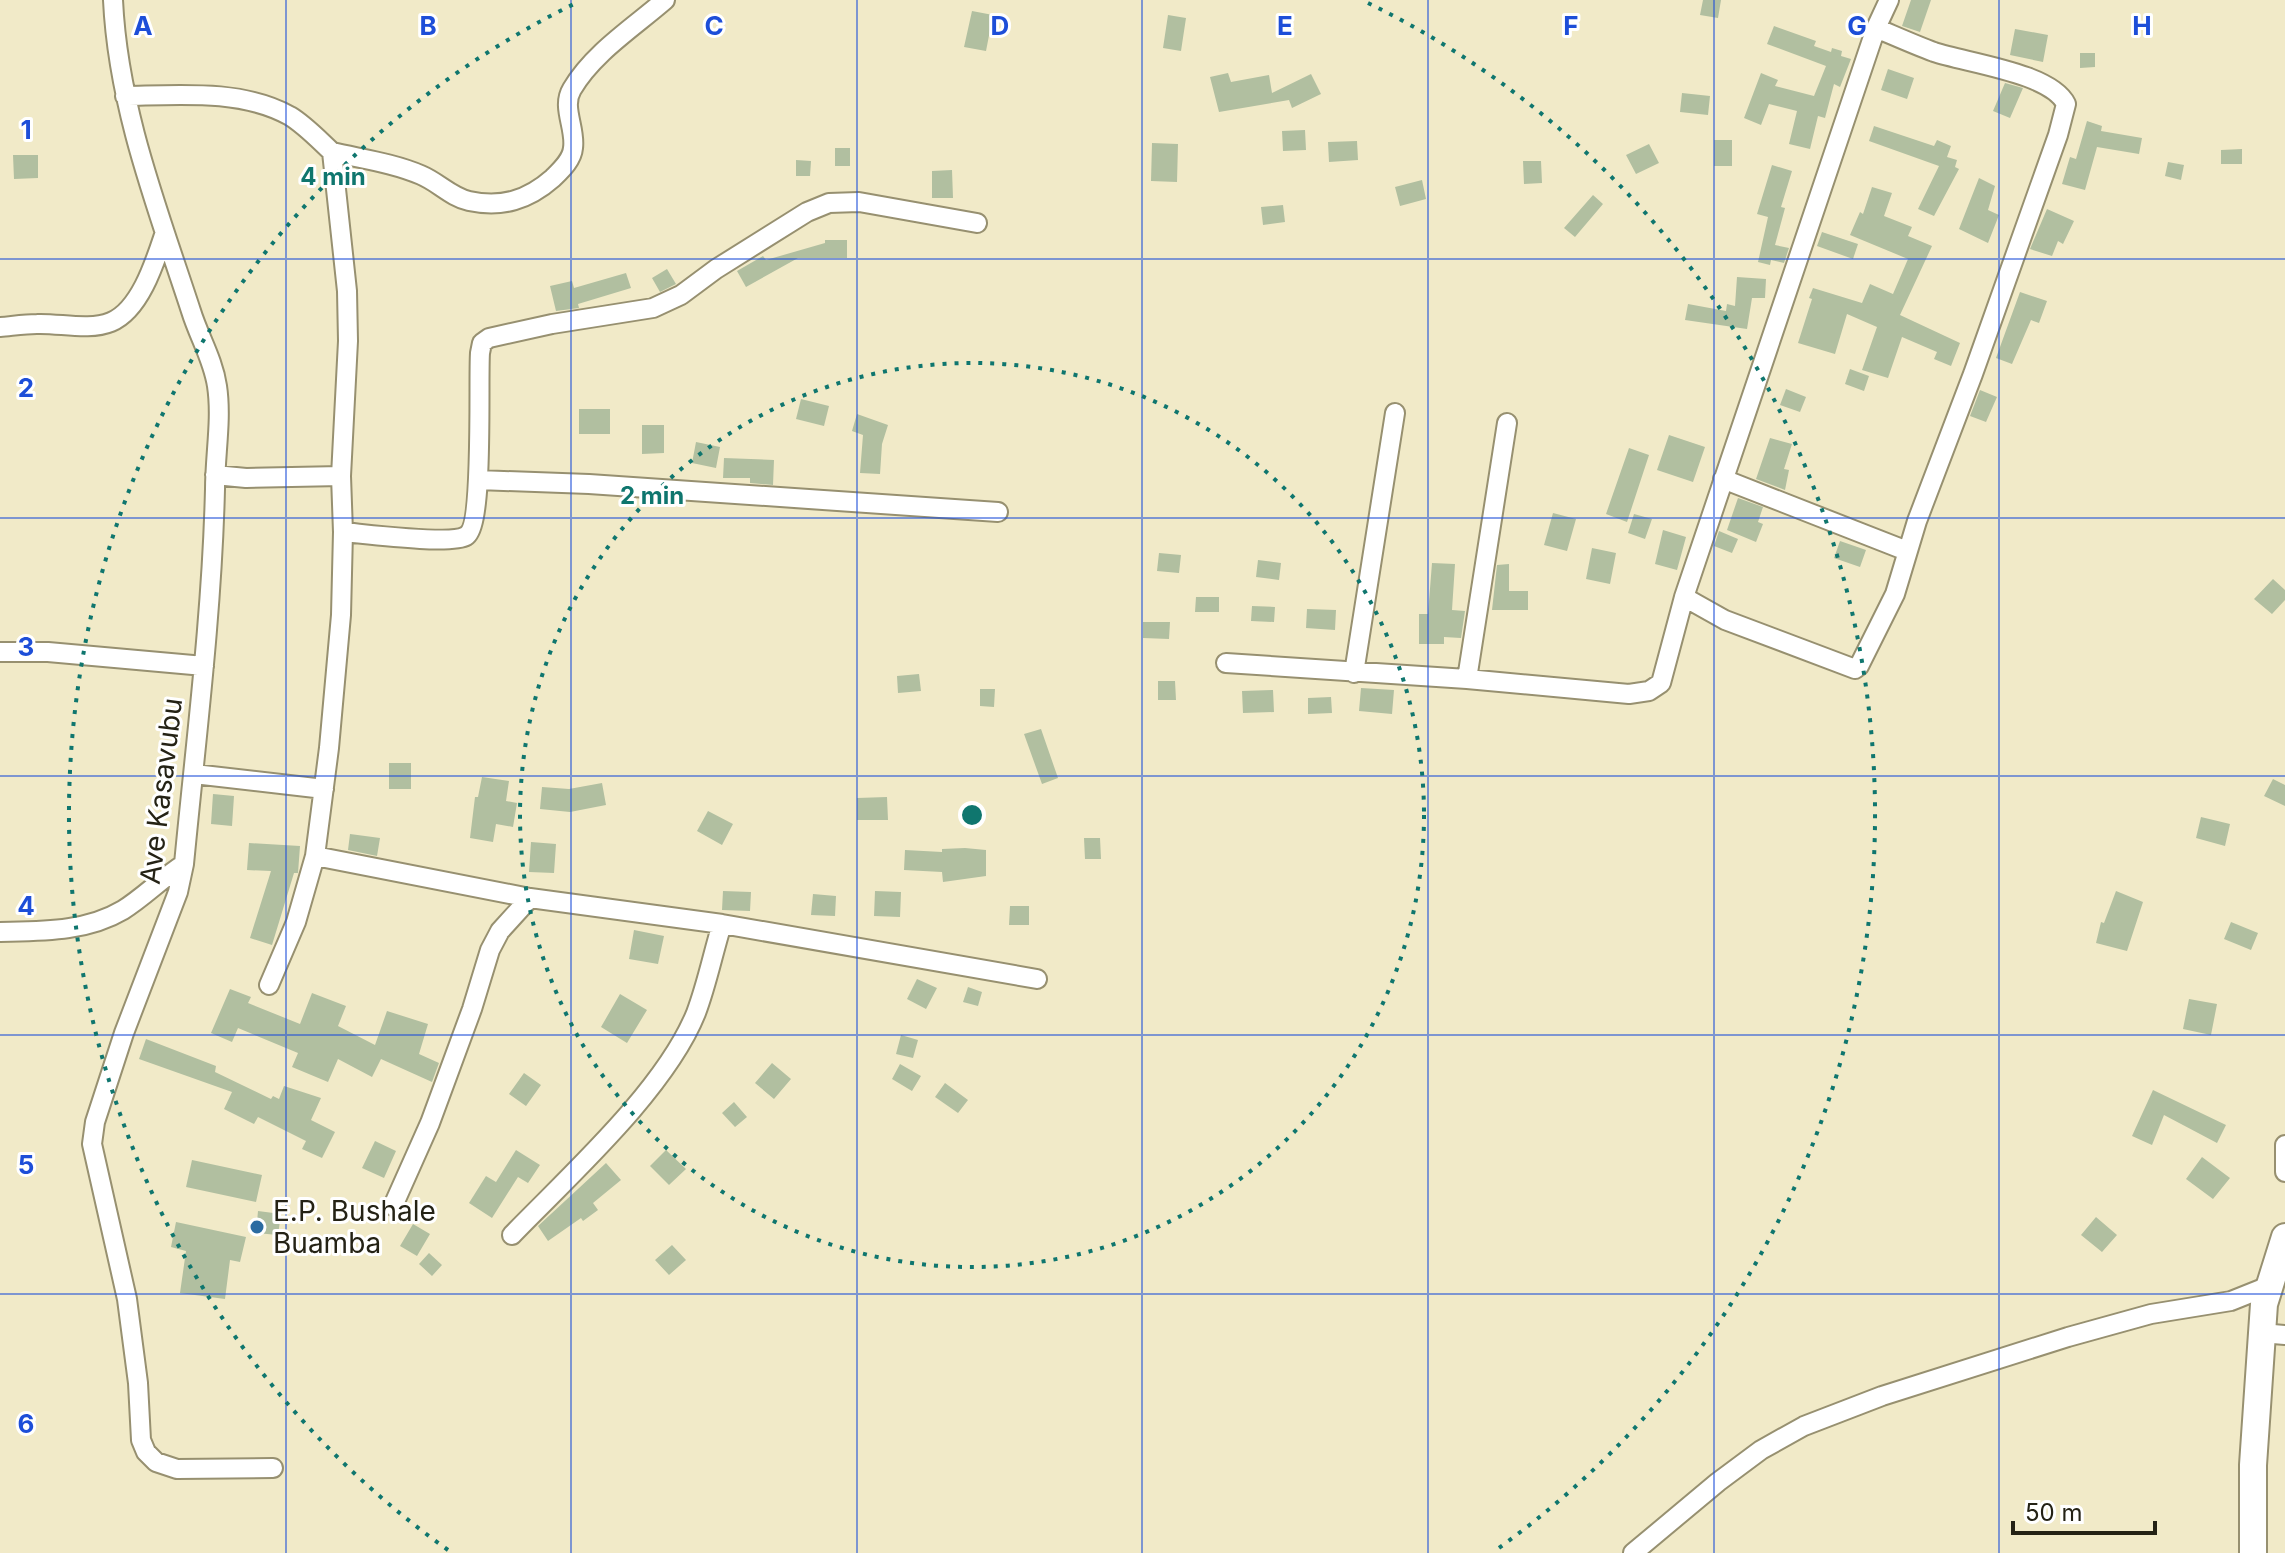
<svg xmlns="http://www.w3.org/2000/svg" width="2285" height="1553" font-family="Inter,sans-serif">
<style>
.building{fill:#b1bfa0}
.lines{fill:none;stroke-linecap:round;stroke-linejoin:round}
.street-casing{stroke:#979070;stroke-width:22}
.secondary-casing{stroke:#979070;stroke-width:30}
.street{stroke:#fff;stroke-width:18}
.secondary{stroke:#fff;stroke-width:26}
.grid{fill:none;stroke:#1d4ed8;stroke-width:2;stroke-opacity:0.55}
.ring{fill:none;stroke:#0f766e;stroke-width:4;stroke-dasharray:4 8}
.poi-dot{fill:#2b6ba1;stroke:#fff;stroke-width:3}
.labels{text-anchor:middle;stroke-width:6;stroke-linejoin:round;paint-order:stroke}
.street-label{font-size:28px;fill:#242215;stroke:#fff}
.poi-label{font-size:28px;fill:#242215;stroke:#fff;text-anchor:start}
.grid-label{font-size:26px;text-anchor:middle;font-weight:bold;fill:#1d4ed8;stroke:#fff;stroke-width:6;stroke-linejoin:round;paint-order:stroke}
.centre{fill:#0f766e;stroke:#fff;stroke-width:4}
.ring-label{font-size:24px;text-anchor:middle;font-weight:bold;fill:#0f766e;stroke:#fff;stroke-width:6;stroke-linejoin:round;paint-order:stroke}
</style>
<rect width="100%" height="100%" fill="#f1eac8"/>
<path class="building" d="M1703,0h18l-3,18 -18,-3z
M1911,0h20l-11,32 -18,-6z
M972,11l21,4 -7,36 -22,-4z
M1168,15l18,3 -5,33 -18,-3z
M1774,26l42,15 -2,5 17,6 1,-4 10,3 -1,5 10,3 -11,28 -6,-3 -9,34 -7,-2 -8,33 -21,-5 8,-33 -28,-7 -8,21 -17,-7 17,-45 17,7 -3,6 39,10 12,-30 -59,-22z
M2015,29l33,6 -5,27 -33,-7z
M2080,53h15v14l-15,1z
M1888,69l26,9 -7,21 -26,-9z
M1228,73l3,9 38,-7 3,18 39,-19 10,20 -29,14 -3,-8 -70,12 -9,-35z
M2005,83l18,5 -13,30 -17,-7z
M1682,93l28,3 -2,19 -28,-3z
M2087,121l15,5 -1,5 41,7 -3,16 -42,-7 -12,43 -23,-6 8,-27 6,2z
M1874,126l60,20 3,-6 14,6 -4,11 10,3 -2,7 4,2 -25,47 -16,-7 21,-43 -70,-25z
M1305,130l1,20 -23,1 -1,-20z
M1714,140h18v26h-18z
M1357,141l1,19 -29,2 -1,-20z
M1152,143l26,1 -1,38 -26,-1z
M1649,144l10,19 -23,11 -10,-19z
M835,148h15v18h-15z
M2242,149v15h-21v-14z
M13,155h25v23l-24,1z
M796,160l15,1 -1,15h-14z
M1523,161h18l1,22 -18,1z
M2168,162l16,3 -3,15 -16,-4z
M1772,165l20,6 -11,36 4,1 -10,37 14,3 -5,15 -13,-3 -1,5 -12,-3 10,-45 -11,-3z
M952,170l1,28h-21v-27z
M1979,178l16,8 -7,24 11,5 -11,28 -29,-14z
M1422,180l4,19 -26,7 -5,-19z
M1872,187l20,6 -8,23 28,11 -4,9 24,10 -32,69 60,28 -9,23 -17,-7 3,-7 -35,-15 -14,41 -26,-8 15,-43 -30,-13 -12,40 -37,-11 14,-44 -3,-1 4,-10 49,15 8,-19 23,10 15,-35 -58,-24 10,-23 3,2z
M1593,195l10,9 -28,33 -11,-9z
M1283,205l2,17 -22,3 -2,-18z
M2047,209l27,12 -11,23 -5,-3 -6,15 -22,-7z
M1822,232l36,12 -5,15 -36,-13z
M825,240h22v18h-49l-52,29 -9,-16 26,-15 3,4 59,-17z
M667,269l9,15 -16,8 -8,-14z
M626,273l5,15 -53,16 1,4 -23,3 -6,-25 22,-5 2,7z
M1737,277l29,2 -1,19h-13l-5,31 -62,-9 3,-16 38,7 1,-7 8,2z
M2020,292l27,9 -8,22 -8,-3 -19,44 -16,-6z
M1850,369l19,7 -5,15 -19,-7z
M1786,389l20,8 -6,15 -20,-7z
M1980,390l17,7 -11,25 -16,-6z
M801,399l28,7 -5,20 -28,-7z
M579,409h31v25h-31z
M857,414l31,11 -6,19 -2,30 -20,-1 3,-38 -11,-4z
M642,425h22v28l-22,1z
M1669,435l36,12 -12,35 -36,-12z
M1770,438l22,6 -8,25 5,1 -4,20 -29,-11z
M696,442l24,5 -4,21 -24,-5z
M1629,448l20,7 -22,67 -21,-8z
M724,458l50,2 -1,25 -23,-2v-5h-27z
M1738,498l25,9 -5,15 5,2 -7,18 -29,-12z
M1553,513l23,6 -9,32 -23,-6z
M1634,514l18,5 -7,20 -17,-6z
M1663,530l23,7 -9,33 -22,-6z
M1719,531l19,8 -6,14 -18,-7z
M1840,541l26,9 -6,17 -26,-9z
M1592,548l24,5 -6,31 -24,-5z
M1159,553l22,2 -2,18 -22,-2z
M1258,560l23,3 -2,17 -23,-3z
M1432,563l23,1 -3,46 13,1 -4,27 -17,-1v7h-25v-30h9z
M1509,564v27h19v19h-36l5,-45z
M2273,579l12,11v10l-13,14 -18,-15z
M1196,597h23v15h-24z
M1252,606l23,1 -1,15 -23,-1z
M1307,609l29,1 -1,20 -29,-2z
M1143,622h27l-1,17 -26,-1z
M919,674l2,17 -23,2 -1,-17z
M1158,681h17l1,19h-18z
M1361,688l33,2 -2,24 -33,-3z
M980,689h15l-1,18 -14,-1z
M1273,690l1,22 -31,1 -1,-22z
M1331,697l1,16 -24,1v-16z
M1041,729l17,49 -16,6 -18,-50z
M389,763h22v26h-22z
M482,777l27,4 -3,20 11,2 -4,24 -17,-3 -3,18 -23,-4 5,-41h3z
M2273,779l12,6v21l-21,-10z
M602,783l4,22 -36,7 -30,-3 2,-22 27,2z
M213,794l21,2 -2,30 -21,-2z
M887,797l1,23h-31v-22z
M708,811l25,13 -11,21 -25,-14z
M2201,817l29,7 -5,22 -29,-8z
M350,834l30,4 -3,18 -29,-6z
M1084,838h16l1,21h-16z
M531,842l25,2 -2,29 -25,-1z
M249,843l51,3 -2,27h-4l-22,72 -22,-7 21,-67 -24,-1z
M965,848l21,2v26l-43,6 -1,-10 -38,-2 1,-20 37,2v-3z
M723,891l28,1 -1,19 -28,-1z
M875,891l26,1 -1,25 -26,-1z
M2116,891l27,11 -16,49 -31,-8 5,-21 3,1z
M813,894l23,2 -1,20 -24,-1z
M1010,906h19v19h-20z
M2231,922l27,11 -7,17 -27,-11z
M634,930l30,6 -6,28 -29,-5z
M917,979l20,9 -11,21 -19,-10z
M968,987l14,5 -4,14 -15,-4z
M230,989l21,8 -3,6 52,21 12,-31 34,13 -8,20 37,19 12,-34 41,13 -9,30 20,9 -7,19 -51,-23 -9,18 -34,-18 -10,23 -36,-15 6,-14 -60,-25 -6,14 -21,-9z
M620,994l27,16 -20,33 -26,-16z
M2189,999l28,5 -6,31 -28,-6z
M901,1035l17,5 -5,18 -17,-4z
M146,1039l70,27 -1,6 56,27 2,-3 6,3 5,-13 37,12 -10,22 24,12 -13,26 -20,-9 4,-8 -48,-24 -4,7 -30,-15 8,-17 -93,-33z
M772,1063l19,16 -17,20 -19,-16z
M900,1064l21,12 -9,15 -20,-12z
M524,1073l17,12 -15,21 -17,-12z
M945,1083l23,17 -10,13 -23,-16z
M2153,1090l73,35 -9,18 -53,-28 -12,30 -20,-9z
M734,1102l13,15 -12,10 -13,-14z
M375,1141l21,10 -12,27 -22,-10z
M516,1150l24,15 -12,18 -10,-6 -26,41 -23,-15 17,-27 10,6z
M666,1150l20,19 -17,16 -19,-19z
M2202,1157l28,21 -17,21 -27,-20z
M192,1160l70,15 -6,27 -70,-15z
M606,1163l15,17 -28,23 5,7 -15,11 -2,-3 -33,23 -10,-15z
M258,1211l23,3 -3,21 -22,-2z
M2096,1217l21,18 -15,17 -21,-17z
M176,1222l70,15 -6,25 -10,-2 -5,39 -45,-6 6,-42 -15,-4z
M413,1224l17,10 -13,22 -17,-10z
M672,1245l14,15 -17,15 -14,-15z
M429,1253l13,12 -10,11 -13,-12z"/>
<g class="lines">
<g class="street-casing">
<path id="street" d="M113,0c5,108 45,210 78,311 8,26 22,48 26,75 5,33 -2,69 -2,103 -3,125 -19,250 -31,375l-6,28 -54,141 -29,89 -3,22 35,155 11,84 3,57 5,12 10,10 21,7 96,-1
M125,96c53,-1 117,-7 165,20 15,9 29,24 42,36l15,139 1,50 -7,135 2,56 -2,83 -12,133 -14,108 -19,66 -27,63
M332,152c30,7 61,11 89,23 17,7 30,22 48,26 33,7 59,-1 84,-23 8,-8 19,-18 20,-30 3,-20 -12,-41 -1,-59 21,-36 62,-62 93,-89
M0,327c12,-1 25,-3 37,-3 23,-1 52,7 74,-2 29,-12 44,-60 53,-87
M215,475l31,3 95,-2
M1723,479l184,72
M478,480l111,4 409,28
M343,532c23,2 108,13 123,4 18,-11 12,-155 14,-183l2,-10 7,-5 63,-14 101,-16 28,-13 35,-26 91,-57 22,-9 30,-1 118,21
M1684,597l41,23 130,49 4,-3 36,-72 22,-73 56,-147 85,-239 8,-31c-15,-31 -99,-41 -132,-52 -19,-7 -39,-16 -58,-24
M0,652h48l156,14
M1226,663l241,16 162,15 20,-3 12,-8 23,-86 192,-569 13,-28
M1354,673l41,-260
M1467,679l40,-256
M194,774l130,15
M315,856l215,42 192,26 315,55
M0,932c42,-1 86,0 123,-22 21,-13 39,-32 61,-46
M2285,1145v27
M393,1206l37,-83 42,-114 18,-59 10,-19 30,-33
M512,1235c58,-60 153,-145 184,-222 11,-29 17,-60 26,-89
M2261,1333l24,2
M1633,1553l85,-71 43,-32 43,-24 78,-30 186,-59 83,-23 80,-13 40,-16"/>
</g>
<g class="secondary-casing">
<path id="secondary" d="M2253,1553v-88l11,-161 21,-67"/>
</g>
<use href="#street" class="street"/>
<use href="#secondary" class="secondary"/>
</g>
<path class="grid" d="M286,0v1553M571,0v1553M857,0v1553M1142,0v1553M1428,0v1553M1714,0v1553M1999,0v1553M0,259h2285M0,518h2285M0,776h2285M0,1035h2285M0,1294h2285"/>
<g class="ring">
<circle cx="972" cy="815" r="452"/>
<path d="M448 1550A903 903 0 0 1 576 3M1368 3A903 903 0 0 1 1496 1550"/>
</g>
<circle class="poi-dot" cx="257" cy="1227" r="8"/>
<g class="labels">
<g class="street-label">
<text transform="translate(161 791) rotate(-83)" y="10">Ave Kasavubu</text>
</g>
<g class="poi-label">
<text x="273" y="1221">E.P. Bushale<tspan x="273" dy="32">Buamba</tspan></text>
</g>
</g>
<g class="grid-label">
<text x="143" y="35">A</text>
<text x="428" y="35">B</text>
<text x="714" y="35">C</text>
<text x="1000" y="35">D</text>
<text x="1285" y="35">E</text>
<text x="1571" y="35">F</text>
<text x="1857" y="35">G</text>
<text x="2142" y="35">H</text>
<text x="26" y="139">1</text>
<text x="26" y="397">2</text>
<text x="26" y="656">3</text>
<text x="26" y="915">4</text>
<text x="26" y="1174">5</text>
<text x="26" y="1433">6</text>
</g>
<circle cx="972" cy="815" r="12" class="centre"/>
<g class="ring-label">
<text x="333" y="185">4 min</text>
<text x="652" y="504">2 min</text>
</g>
<path d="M2013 1521v12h142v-12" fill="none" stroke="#242215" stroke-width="4"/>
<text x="2025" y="1521" font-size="24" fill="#242215" stroke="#ffffff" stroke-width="6" paint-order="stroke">50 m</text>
</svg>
